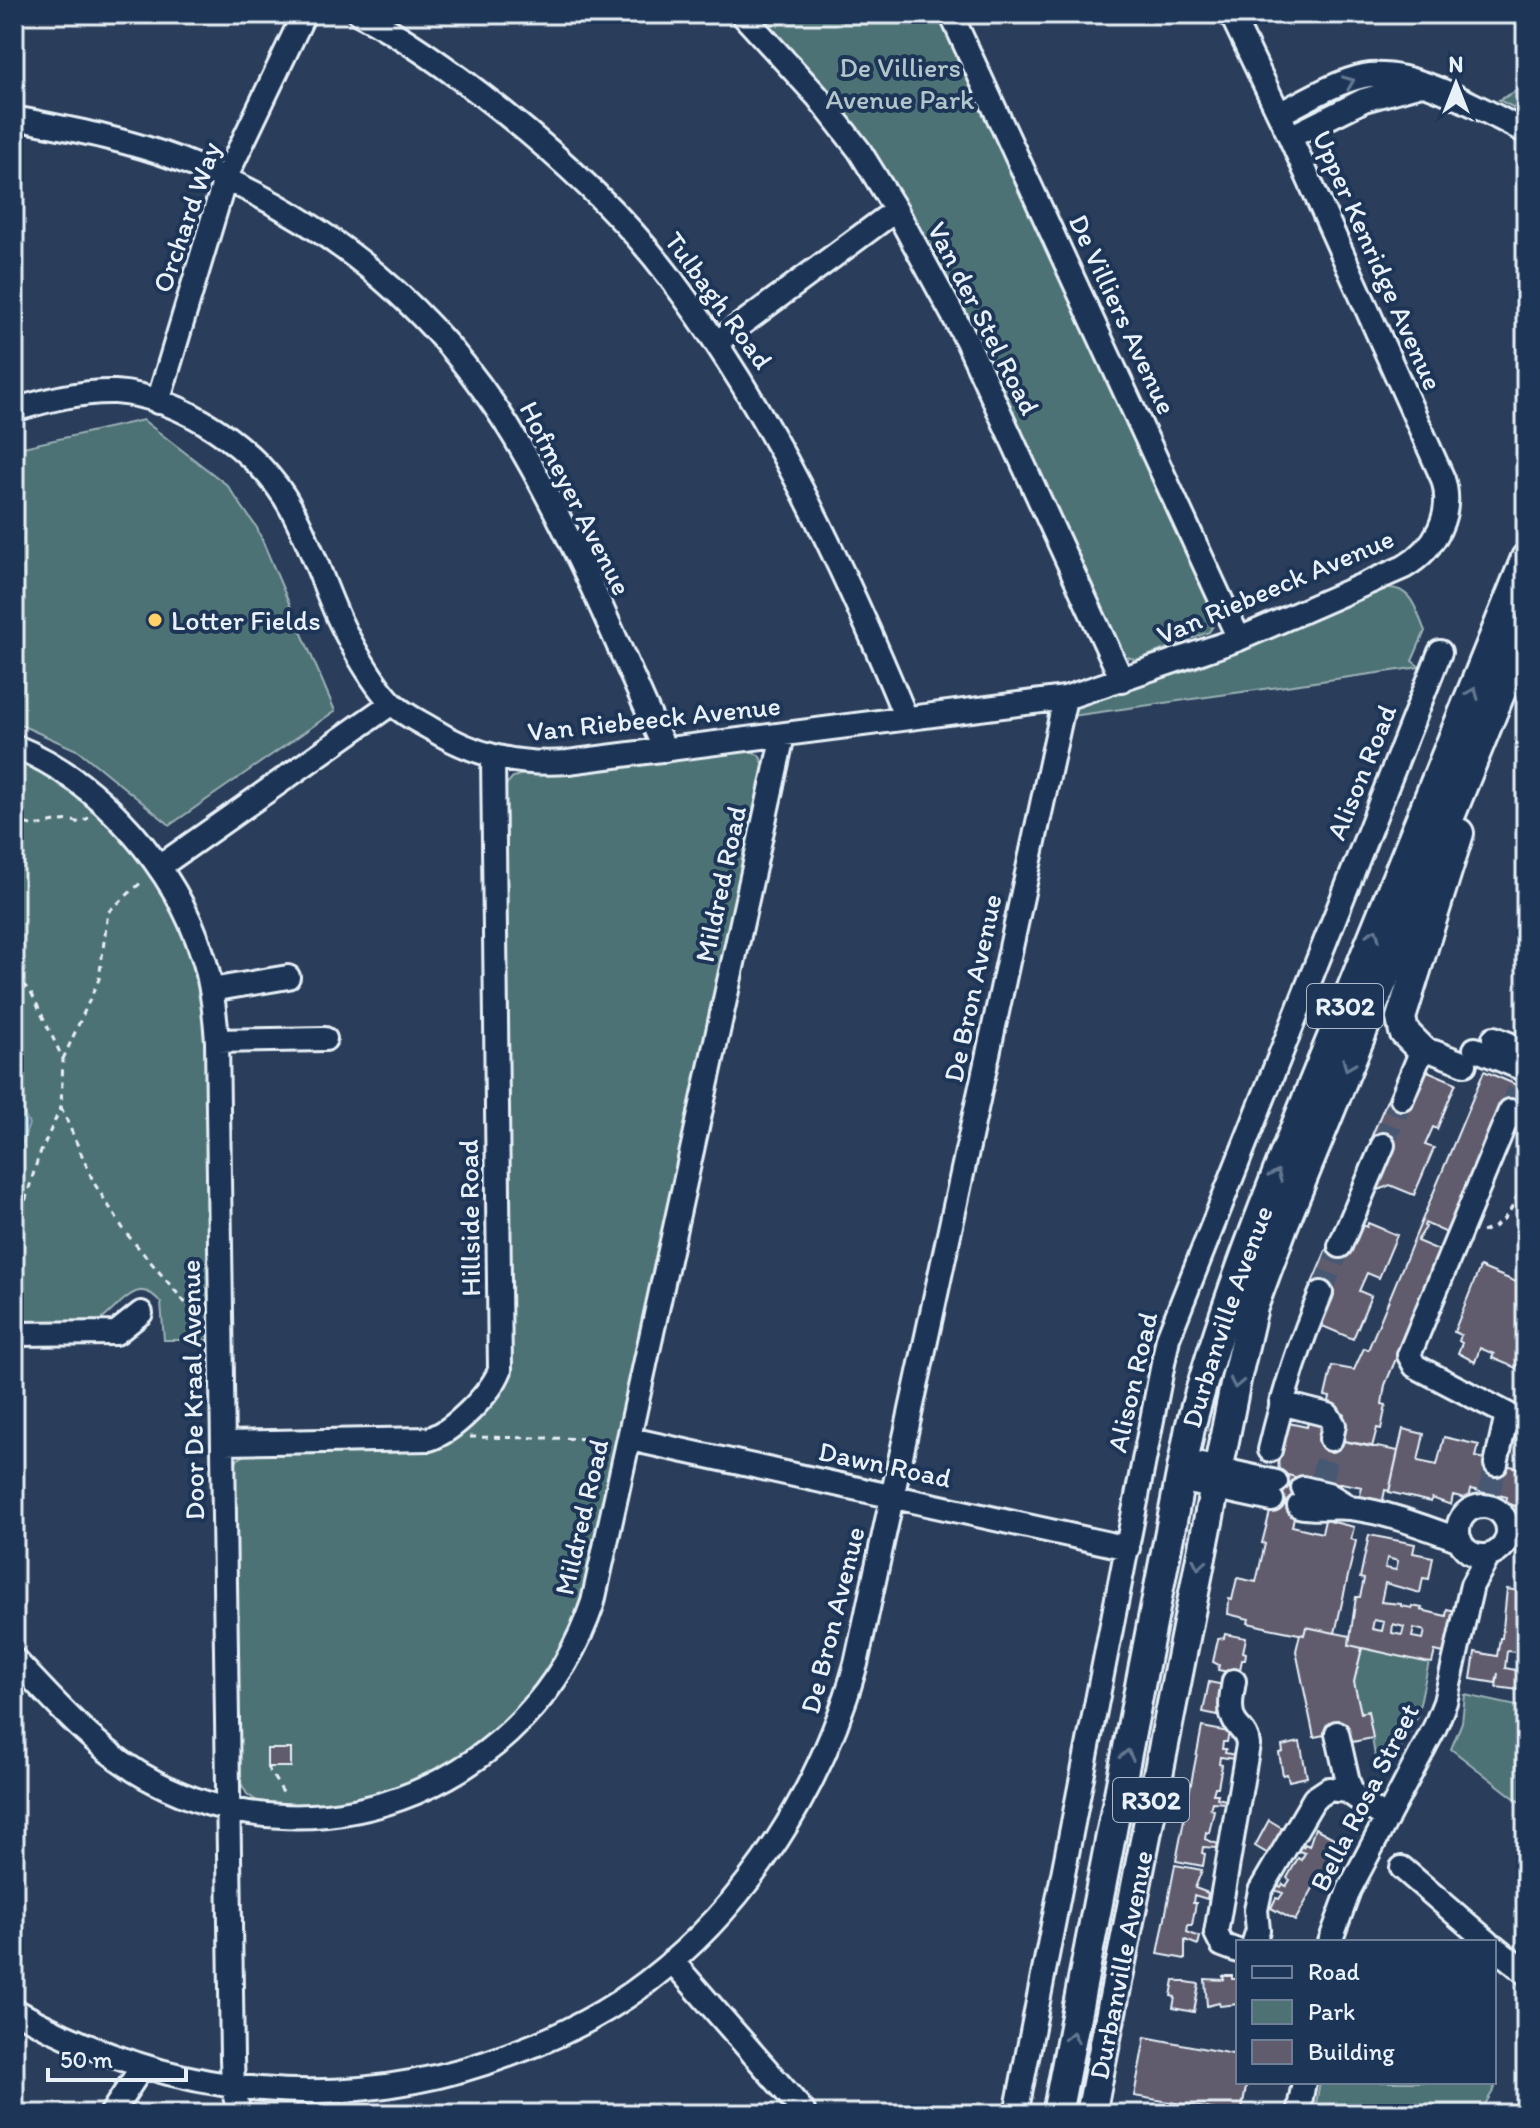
<svg xmlns="http://www.w3.org/2000/svg" width="1540" height="2128" font-family="Itim,sans-serif">
<style>
.green{fill:#4e7274;stroke:#9bb2b6;stroke-width:2}
.water{fill:#416c88;stroke:#84a1b5;stroke-width:2}
.building{fill:#605b6d;stroke:#e8f1f8;stroke-width:2;fill-rule:evenodd}
.lines{fill:none;stroke-linecap:round;stroke-linejoin:round}
.minor-tunnel{stroke:#465873;stroke-width:22;stroke-dasharray:22 11;stroke-linecap:butt}
.minor-casing{stroke:#e8f1f8;stroke-width:28}
.major-casing{stroke:#e8f1f8;stroke-width:34}
.path{stroke:#e8f1f8;stroke-width:3;stroke-dasharray:6 6;stroke-linecap:butt}
.minor{stroke:#1d3557;stroke-width:22}
.major{stroke:#1d3557;stroke-width:28}
.oneway{stroke:#64778f}
.poi-dot{fill:#ffd166;stroke:#1d3557;stroke-width:3}
.labels{text-anchor:middle;stroke-width:8;stroke-linejoin:round;paint-order:stroke}
.shield{fill:#1d3557;stroke:#abb9c8;stroke-width:2}
.shield-label{font-size:26px;font-weight:bold;fill:#e8f1f8}
.park-label{font-size:28px;fill:#b2c5ca;stroke:#1d3557}
.street-label{font-size:28px;fill:#e8f1f8;stroke:#1d3557}
.poi-label{font-size:28px;fill:#e8f1f8;stroke:#1d3557;text-anchor:start}
</style>
<rect width="100%" height="100%" fill="#2a3d5b"/>
<filter id="ink" filterUnits="userSpaceOnUse"><feTurbulence type="fractalNoise" baseFrequency=".0125" numOctaves="2"/><feDisplacementMap in="SourceGraphic" scale="16" xChannelSelector="R" yChannelSelector="G"/><feConvolveMatrix kernelMatrix="1 2 1 2 8 2 1 2 1" color-interpolation-filters="sRGB"/></filter>
<g filter="url(#ink)">
<path class="green" d="M754,14h186l265,576c5,14 15,29 4,42l-72,28 -16,-5 -142,-308 -47,-93 -52,-87z
M1526,86v28l-27,-14z
M143,420l84,65 30,43 78,183 -165,114 -91,-74 -65,-29v-273z
M1387,588c25,-2 30,25 38,43l-13,30 8,6 -348,49 5,-10 8,-5 112,-33z
M748,750l11,5 6,12 -179,827 -19,46 -39,62 -42,39 -48,31 -78,29 -55,7 -44,-4 -14,-10 -10,-18 -5,-305 6,-12 13,-7 175,-2c32,-8 52,-36 74,-59l4,-604 9,-10 7,-2 96,-8z
M14,759c89,39 155,117 183,210 4,15 6,32 10,48l5,323h-48l-3,-37c-25,-32 -43,8 -63,19l-84,4z
M1362,1648l67,14 -12,55 -21,41 -21,-2 -7,-44 -7,1 -7,-31z
M1465,1695l61,13v99l-75,-58 11,-27z
M1320,2082h168l7,6 -16,26h-165z"/>
<path class="water" d="M14,1079l4,7 1,19 10,19 -15,43z"/>
<path class="building" d="M1423,1069l33,14 -19,46 -4,-2 -8,18 9,3 -20,47 -24,-10 -11,5 -6,-12 16,-30 -19,-8 20,-47 20,8z
M1484,1071l42,18v33l-4,-2 1,-4 -20,-8 -54,126 -24,-11 -1,3 2,1 -9,14 24,10 -56,134 -3,19 4,1 -5,24 -4,-1 -5,19 -34,-7 6,-26 -17,-4 3,-13 -5,-1 7,-30 22,4 10,-22 4,2z
M1368,1223l29,12 -18,43 -12,-5 -8,18 12,5 -18,43 -33,-14 12,-28 -22,-9 20,-47 21,9 11,-25 5,2z
M1480,1267l46,19v68l-5,12 -4,-1 -1,3 -24,-10 2,-4 -14,-6 -5,14 -17,-9 4,-10 -3,-2 2,-6 -7,-3z
M1308,1422l14,4 2,11 74,14 -9,40 -4,-1 -3,15 -23,-5 3,-13 -21,-4h-5v3l-27,-6v-4h-4l-1,3 -25,-6 -1,-17 10,-33 19,4z
M1403,1429l21,5 -6,27 19,4 7,-28 35,8 -3,12 10,2 -1,2 40,8 1,-3v44l-20,-7 1,-6 -36,-8 -2,10 -16,-4 -2,10 -19,-7 -1,4 -42,-10z
M1280,1473l23,6 -11,47 30,7 3,-13 29,7 -3,12 5,2 -21,92 -29,-6 -2,8 -35,-7 -21,-5 1,-4 -21,-5 1,-15 3,1 5,-22 19,4 9,-38 -3,-1z
M1369,1535l46,9 -2,9 20,4 -4,22 -6,-1 -3,15 -35,-10 -4,19 20,2v2l11,2v-2l10,2 -1,2 25,6 1,-7 9,2 -8,43 -13,-3 -3,12 -7,-1 -76,-17 7,-48h4l4,-18 -4,-1zM1387,1558l11,3 -2,9 -11,-2zM1374,1620l10,2 -2,9 -10,-2zM1393,1624l11,3 -2,8 -10,-2zM1414,1628l11,3 -2,8 -11,-2z
M1507,1589l19,3 -2,61 -17,-2 -2,17 21,4v19l-30,-4 2,-14 -2,10 -25,-4 4,-27 22,4 3,-18h2z
M1306,1627l44,9 -1,9 13,3 -8,34 7,31 7,-2 5,27 -21,4 -3,-12 -35,7 -18,-86 4,-17 4,1z
M1225,1634l21,4 -3,14 3,1 -1,7h-3l-3,14 -21,-4 1,-5 -6,-3 5,-23 6,-1z
M1209,1682l15,3 -6,30 -15,-3z
M1202,1727l27,5 -2,10h-4l-1,7h4l-1,4 10,2 -1,4 -14,-2 -1,7 3,1 -4,22h-3l-2,7h5l-1,4 9,2v3l-14,-1 -2,7 4,1 -5,23 -3,-1 -1,7 13,5 -1,4 -14,-1 -1,6 3,1 -2,12 -27,-5z
M1300,1742l7,35 -18,4 -2,-7 -4,1 -4,-22 4,-1 -1,-6z
M267,1749h24v18h-24z
M1379 1761a6 6 0 1 1 12 0a6 6 0 1 1-12 0Z
M1269,1820l15,9 -14,26 -15,-9z
M1315,1828l24,13 -44,80 -24,-13 5,-10 3,1 4,-6 -12,-4 3,-6 7,4 2,-3 3,2 4,-6 -3,-2 11,-20 3,2 4,-7 -12,-4 3,-6 7,4 2,-3 4,2z
M1175,1865l27,5 -7,18 13,5 -1,6 -13,-4 -1,8h3l-4,22h-4l-1,7 13,5 -2,8 -13,-5v19l-27,-5z
M1223,1976h9v3h6v25l-18,2 -1,-3 -12,3 -2,-27 19,1z
M1174,1980l25,4 -5,28 -21,-4 2,-11 -4,-1z
M1145,2037l93,18v27h9l-6,32 -107,-18z"/>
<g class="lines">
<path class="minor-tunnel" d="M1510,1111l10,-25
M1383,1145l19,-47
M1321,1293l19,-47
M1321,1482l10,-43
M1489,1493l7,-29"/>
<g class="minor-casing">
<path id="minor" d="M360,14c50,26 97,61 141,96 60,48 121,104 168,166 101,134 173,287 237,442
M742,14l75,82 42,54 37,60 70,129 156,341
M951,14l288,625
M1279,114c26,-13 56,-32 85,-38 48,-9 120,35 162,56
M14,118c55,11 111,21 164,41 150,57 268,156 347,296 54,94 95,196 140,295
M1290,137l74,-37 54,-15
M716,343l180,-133
M158,402l67,-223 79,-165
M14,410c33,-10 67,-19 101,-18 66,4 145,58 176,116 20,35 31,74 48,111 11,24 36,68 55,86 11,10 24,16 36,23 43,27 87,38 138,34l497,-64 174,-59 165,-72c31,-18 50,-53 39,-88l-153,-342 -59,-123
M14,746c86,34 162,123 189,210 9,27 12,57 14,85l15,1017 1,29 6,27
M159,867l233,-164
M211,990l77,-13
M1494,1038l32,13
M217,1041l108,-2
M1475,1049l51,21
M1402,1098l20,-48 12,2 31,12
M1340,1246l43,-101
M14,1334l102,-1 25,-20
M1281,1403l47,12 6,10 -3,14
M1507,1414l19,10
M630,1439l498,109
M223,1443l206,-4c24,-7 62,-46 71,-69l-7,-613
M1270,1450c13,-55 29,-106 51,-157
M1183,1461l93,21
M1496,1464l11,-50 -92,-48 -6,-11 101,-244
M1180,1480l92,20
M1303,1488l25,6 21,13
M1458 1531a25 25 0 1 1 50 0a25 25 0 1 1-50 0Z
M1299,1506c17,4 34,0 51,2 37,4 74,19 110,32
M14,1659c42,44 85,95 141,123 170,88 378,0 438,-180l190,-867
M1234,1681c-2,13 -6,29 1,41 6,9 12,11 13,23l-32,188 6,12 16,6
M1337,1733l11,49 6,14
M1402,1868l86,74
M1254,1942l4,-12 -2,-20 4,-19 54,-92 15,-10 18,2 40,28
M1330,1942l19,-52 86,-163 10,-25 27,-117 17,-30
M1494,1947l32,26
M672,1961l131,150
M14,2010c157,89 331,107 500,43 47,-17 94,-41 133,-71 103,-79 175,-195 209,-318l209,-966
M111,2114l31,-47
M1016,2114l152,-776 272,-686
M1298,2114l6,-32"/>
</g>
<g class="major-casing">
<g id="major">
<path d="M1422,1050l-18,-18 -3,-14 58,-185"/>
<path id="s1" d="M1057,2114l133,-686c36,-135 90,-263 143,-393 65,-159 130,-318 193,-477"/>
<path id="s2" d="M1091,2114l145,-734 17,-73 30,-81 243,-596"/>
</g>
</g>
<path class="path" d="M14,825c9,-5 10,0 19,0 17,1 30,-9 47,-2l10,-6
M14,976l17,16 32,67 -2,48 -23,51 -24,81
M63,1059l36,-80 9,-67 36,-32
M61,1107l33,76 32,50 74,87
M1482,1232c20,-6 29,-19 36,-39l8,3
M470,1437l140,2
M267,1767l17,27"/>
<use href="#minor" class="minor"/>
<use href="#major" class="major"/>
</g>
<defs><path id="oneway-chevron" d="M-2-3.5L2.5 0L-2 3.5" fill="none" stroke-width="1.6" stroke-linecap="round" stroke-linejoin="round" transform="scale(2)"/></defs>
<g class="oneway">
<use href="#oneway-chevron" transform="translate(1349 82) rotate(-22)"/>
<use href="#oneway-chevron" transform="translate(1473 693) rotate(-68)"/>
<use href="#oneway-chevron" transform="translate(1374 934) rotate(-68)"/>
<use href="#oneway-chevron" transform="translate(1348 1065) rotate(112)"/>
<use href="#oneway-chevron" transform="translate(1276 1175) rotate(-68)"/>
<use href="#oneway-chevron" transform="translate(1236 1383) rotate(102)"/>
<use href="#oneway-chevron" transform="translate(1199 1564) rotate(101)"/>
<use href="#oneway-chevron" transform="translate(1127 1755) rotate(-78)"/>
<use href="#oneway-chevron" transform="translate(1072 2037) rotate(-79)"/>
</g>
</g>
<circle class="poi-dot" cx="155" cy="620" r="8"/>
<g class="labels">
<g class="shield">
<rect x="1307" y="984" width="76" height="44" rx="6"/>
<rect x="1113" y="1778" width="76" height="44" rx="6"/>
</g>
<g class="shield-label">
<text x="1345" y="1015">R302</text>
<text x="1151" y="1809">R302</text>
</g>
<g class="park-label">
<text x="900" y="77">De Villiers<tspan x="900" dy="32">Avenue Park</tspan></text>
</g>
<g class="street-label">
<text transform="translate(186 217) rotate(-71)" y="10">Orchard Way</text>
<text transform="translate(1378 260) rotate(66)" y="10">Upper Kenridge Avenue</text>
<text transform="translate(719 300) rotate(54)" y="10">Tulbagh Road</text>
<text transform="translate(1123 314) rotate(65)" y="10">De Villiers Avenue</text>
<text transform="translate(984 318) rotate(63)" y="10">Van der Stel Road</text>
<text transform="translate(576 498) rotate(63)" y="10">Hofmeyer Avenue</text>
<text transform="translate(1275 586) rotate(-23)" y="10">Van Riebeeck Avenue</text>
<text transform="translate(654 718) rotate(-6)" y="10">Van Riebeeck Avenue</text>
<text transform="translate(1361 772) rotate(-68)" y="10">Alison Road</text>
<text transform="translate(720 884) rotate(-78)" y="10">Mildred Road</text>
<text transform="translate(972 988) rotate(-78)" y="10">De Bron Avenue</text>
<text transform="translate(469 1218) rotate(-91)" y="10">Hillside Road</text>
<text dy="10" stroke="none"><textPath href="#s1" startOffset="816">Durbanville Avenue</textPath></text>
<text transform="translate(1132 1382) rotate(-77)" y="10">Alison Road</text>
<text transform="translate(192 1390) rotate(-91)" y="10">Door De Kraal Avenue</text>
<text transform="translate(885 1464) rotate(12)" y="10">Dawn Road</text>
<text transform="translate(581 1517) rotate(-77)" y="10">Mildred Road</text>
<text transform="translate(832 1620) rotate(-76)" y="10">De Bron Avenue</text>
<text transform="translate(1364 1797) rotate(-63)" y="10">Bella Rosa Street</text>
<text dy="10" stroke="none"><textPath href="#s2" startOffset="152">Durbanville Avenue</textPath></text>
</g>
<g class="poi-label">
<text x="171" y="630">Lotter Fields</text>
</g>
</g>
<rect width="1540" height="2128" fill="none" stroke="#1d3557" stroke-width="48"/>
<rect x="24" y="24" width="1492" height="2080" fill="none" stroke="#e8f1f8" stroke-width="3" filter="url(#ink)"/>
<rect x="1236" y="1940" width="260" height="144" fill="#1d3557" stroke="#6e8097" stroke-width="2"/>
<rect x="1252" y="1966" width="40" height="12" fill="#1d3557" stroke="#6e8097" stroke-width="2"/>
<text x="1308" y="1980" font-size="24" fill="#e8f1f8">Road</text>
<rect x="1252" y="2000" width="40" height="24" fill="#4e7274" stroke="#6e8097" stroke-width="2"/>
<text x="1308" y="2020" font-size="24" fill="#e8f1f8">Park</text>
<rect x="1252" y="2040" width="40" height="24" fill="#605b6d" stroke="#6e8097" stroke-width="2"/>
<text x="1308" y="2060" font-size="24" fill="#e8f1f8">Building</text>
<g transform="translate(1456 84)" stroke="#1d3557" stroke-width="6" paint-order="stroke">
<path d="M0-6L14 30L0 20L-14 30Z" fill="#e8f1f8"/>
<text y="-12" font-size="22" font-weight="bold" text-anchor="middle" fill="#e8f1f8">N</text>
</g>
<path d="M48 2068v12h138v-12" fill="none" stroke="#e8f1f8" stroke-width="4"/>
<text x="60" y="2068" font-size="24" fill="#e8f1f8" stroke="#1d3557" stroke-width="6" paint-order="stroke">50 m</text>
</svg>
